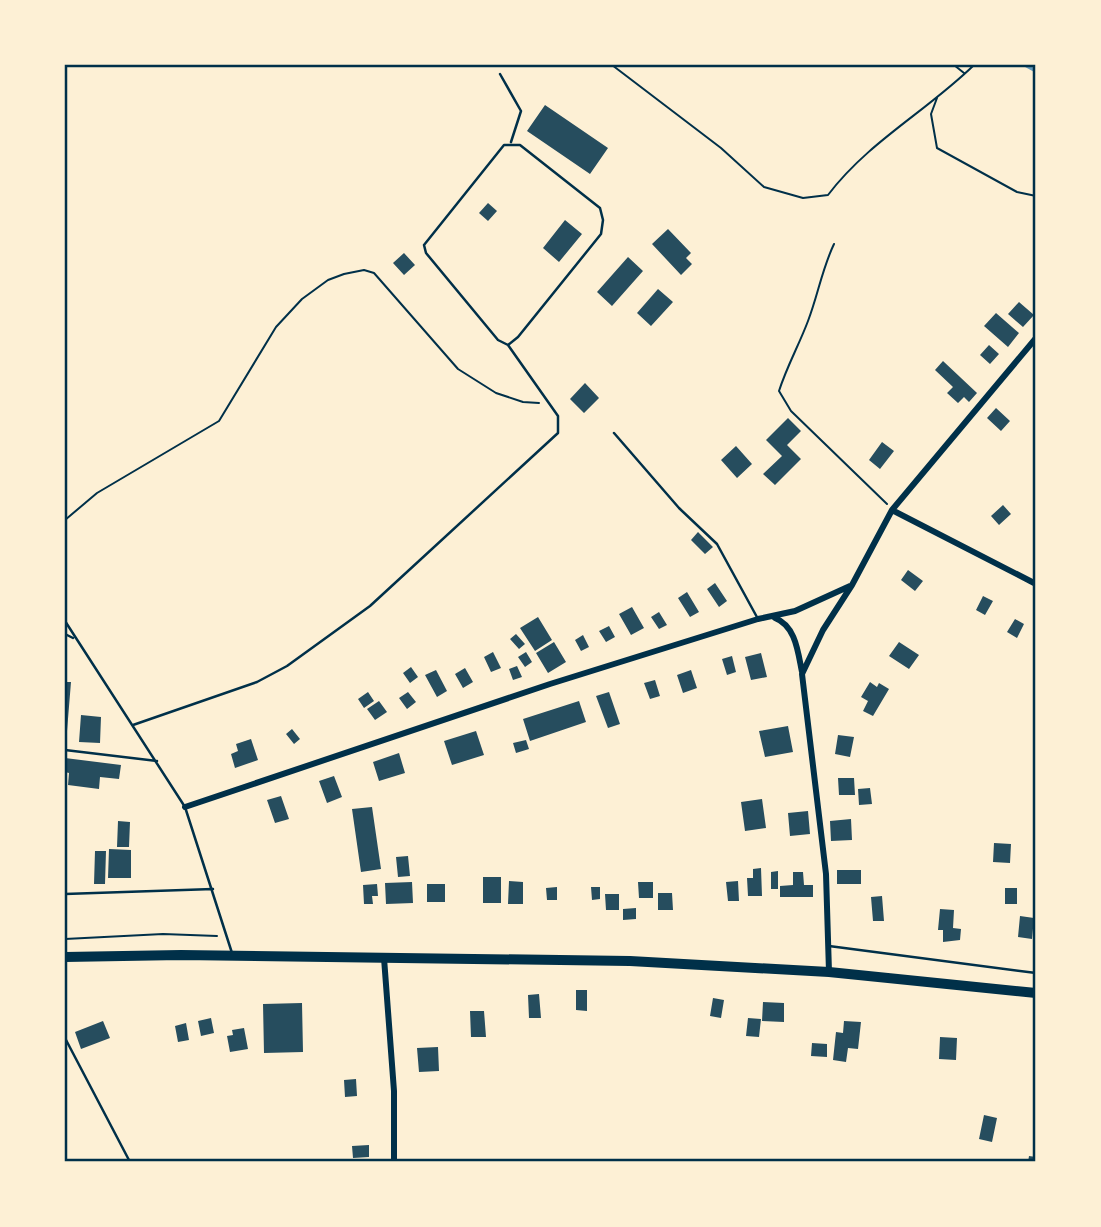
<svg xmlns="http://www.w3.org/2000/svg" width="1101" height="1227" font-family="'Golos Text',sans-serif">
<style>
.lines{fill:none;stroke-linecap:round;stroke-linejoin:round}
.stream{stroke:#669bbc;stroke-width:3.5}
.building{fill:#264d5e}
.path{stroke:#003049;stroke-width:2}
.service{stroke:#003049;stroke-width:2.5}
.minor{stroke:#003049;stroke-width:6}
.primary{stroke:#003049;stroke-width:10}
.neatline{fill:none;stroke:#003049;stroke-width:2.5}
</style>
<rect width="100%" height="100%" fill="#fdf0d5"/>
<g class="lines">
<path class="stream" d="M1025,65l11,6"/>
</g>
<path class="building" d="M545,105l63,43 -18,26 -63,-43z
M488,203l9,8 -9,10 -9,-8z
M565,220l17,14 -23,28 -16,-14z
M668,229l23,24 -5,5 6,6 -11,11 -29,-31z
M404,253l11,12 -11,10 -11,-12z
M628,257l15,14 -31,35 -15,-14z
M658,289l15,13 -22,24 -14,-13z
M1019,302l15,13 -11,12 -15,-13z
M996,313l23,20 -11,14 -24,-21z
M989,345l10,9 -9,10 -10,-9z
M943,361l34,32 -8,9 -5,-5 -6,6 -11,-10 6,-6 -18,-17z
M585,383l14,15 -15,15 -14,-14z
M996,408l14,13 -9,10 -14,-13z
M788,418l13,13 -14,14 14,14 -26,26 -12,-11 19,-18 -16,-16z
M882,442l12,9 -14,18 -11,-9z
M736,446l16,18 -15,14 -16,-18z
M1003,505l8,9 -12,11 -8,-9z
M698,532l15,15 -8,7 -14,-14z
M908,570l15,11 -8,10 -14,-11z
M715,583l12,18 -8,6 -12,-18z
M687,592l12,20 -9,5 -12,-19z
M983,596l10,5 -8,14 -9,-5z
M632,607l12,21 -13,7 -12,-21z
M659,612l8,13 -8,4 -8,-12z
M538,617l14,23 -17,11 -15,-23z
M1015,619l9,5 -7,14 -10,-6z
M609,626l6,11 -9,5 -7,-11z
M516,634l9,10 -6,5 -9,-10z
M583,635l6,12 -8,4 -6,-11z
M554,642l12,20 -18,11 -12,-20z
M899,642l20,13 -10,14 -20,-13z
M493,652l8,16 -10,4 -7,-15z
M526,652l6,10 -7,5 -7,-10z
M761,653l6,24 -16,3 -6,-23z
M732,656l4,16 -9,3 -5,-16z
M517,666l5,11 -9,3 -4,-11z
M411,667l7,10 -8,6 -7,-10z
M465,668l8,14 -10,6 -8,-14z
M436,670l11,21 -10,6 -12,-22z
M691,670l6,18 -14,5 -6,-18z
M655,680l5,16 -10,3 -6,-16z
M65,682h6l-4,49h-2z
M870,682l7,5 2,-4 10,6 -16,27 -10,-5 5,-10 -7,-4z
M368,692l6,9 -10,7 -6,-9z
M408,692l8,10 -9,7 -8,-11z
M609,692l11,32 -12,4 -12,-32z
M379,701l8,11 -12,8 -8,-11z
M579,701l7,21 -56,19 -7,-22z
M81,715l20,2 -1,26 -21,-1z
M788,726l5,26 -28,5 -6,-26z
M292,729l8,10 -6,5 -8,-10z
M476,731l8,24 -32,10 -8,-24z
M838,735l16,2 -4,20 -15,-3z
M251,739l7,21 -23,8 -4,-14 7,-3 -2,-7z
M526,740l3,9 -13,4 -3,-10z
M399,753l6,20 -26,8 -6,-19z
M65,758l56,7 -2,14 -19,-2 -1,12 -31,-4 1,-12 -4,-1z
M334,776l8,21 -15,6 -8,-22z
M838,778h16l1,17h-16z
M870,788l2,16 -13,1 -1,-16z
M281,796l8,23 -14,4 -8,-23z
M762,799l4,29 -21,3 -4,-29z
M372,807l9,62 -20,3 -9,-63z
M808,811l2,23 -20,2 -2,-23z
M851,819l1,21 -21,1 -1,-20z
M118,821l12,1 -1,25h-12z
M994,843l17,1 -1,19 -17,-1z
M109,849l22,1v28h-23z
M95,851h11l-1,33h-11z
M408,856l2,20 -12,1 -2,-20z
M761,868l1,28h-14l-1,-18h6v-9z
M837,870h24v14h-24z
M778,871v18h-7v-17z
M793,872h10l1,13h9v12h-33v-11l13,-1z
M483,877h18v26h-18z
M509,881l14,1v22h-15z
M738,881l1,20h-11l-2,-19z
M412,882l1,21 -27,1 -1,-21z
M638,882h15v16h-14z
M377,884l1,12h-6l1,8h-9l-1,-19z
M427,884h18v18h-18z
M557,887v13h-10l-1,-12z
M591,887h9v12l-8,1z
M1005,888h12v16h-12z
M658,893h14l1,17h-15z
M605,894h14v16h-13z
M882,896l2,25h-11l-2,-24z
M636,908v11l-13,1v-11z
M940,909l14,1 -1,18 8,1 -1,11 -17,2v-12h-5z
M1020,916l14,2 -2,21 -14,-2z
M576,990h11v21l-11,-1z
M539,994l2,24h-12l-1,-23z
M713,998l11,2 -3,18 -11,-2z
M763,1002l21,1v19l-22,-1z
M302,1003l1,49 -39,1 -1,-49z
M470,1011h14l2,26h-15z
M211,1018l3,15 -13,3 -3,-15z
M748,1018l13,1 -2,18 -13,-1z
M103,1021l7,17 -29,11 -6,-17z
M844,1021l17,1 -3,27 -10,-1 -2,14 -13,-2 3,-28 7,1z
M186,1023l3,17 -11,2 -3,-16z
M244,1028l4,21 -18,3 -3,-16 6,-1 -1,-5z
M940,1037l17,1 -1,22 -17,-1z
M812,1043l15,1v13l-16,-1z
M438,1047l1,24 -20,1 -2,-24z
M356,1079l1,17 -12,1 -1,-17z
M984,1115l13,3 -5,24 -13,-3z
M369,1145v12l-16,1 -1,-12z
M1029,1156l7,1v5h-8z"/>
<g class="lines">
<path class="path" d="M612,65l109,83 43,39 39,11 25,-3c40,-53 99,-84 146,-130
M954,65l10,8
M937,98l-6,16 6,34 80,44 19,4
M834,244c-12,25 -16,51 -26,77 -9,24 -21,45 -29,70l12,20 96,93
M65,520l32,-27 122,-72 57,-94 26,-28 26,-19 16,-6 20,-4 10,3 84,96 38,24 27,9 16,1
M65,939l98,-5 54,2"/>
<path class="service" d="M500,74l21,37 -10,31
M614,433l65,75 38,36 41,75
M65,621l120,186 47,146
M65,634l8,4
M133,725l124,-43 30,-16 83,-60 188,-173v-17l-50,-71 -10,-5 -72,-87 -2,-8 80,-100h16l80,63 3,12 -2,14 -83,103 -10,8
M65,750l92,11
M65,894l148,-5
M829,946l207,27
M65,1038l65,124"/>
<path class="minor" d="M892,510l144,74
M775,618c21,8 23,35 27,54
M185,807l365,-123 208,-65 37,-8 55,-25
M384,958l10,133v71
M829,972l-3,-98 -24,-200 21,-44 29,-45 40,-75 144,-172"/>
<path class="primary" d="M65,957l116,-2 449,6 199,11 207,21"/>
</g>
<rect width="1101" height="1227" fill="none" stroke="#fdf0d5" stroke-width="133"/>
<rect x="66" y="66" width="968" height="1094" class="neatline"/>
</svg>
